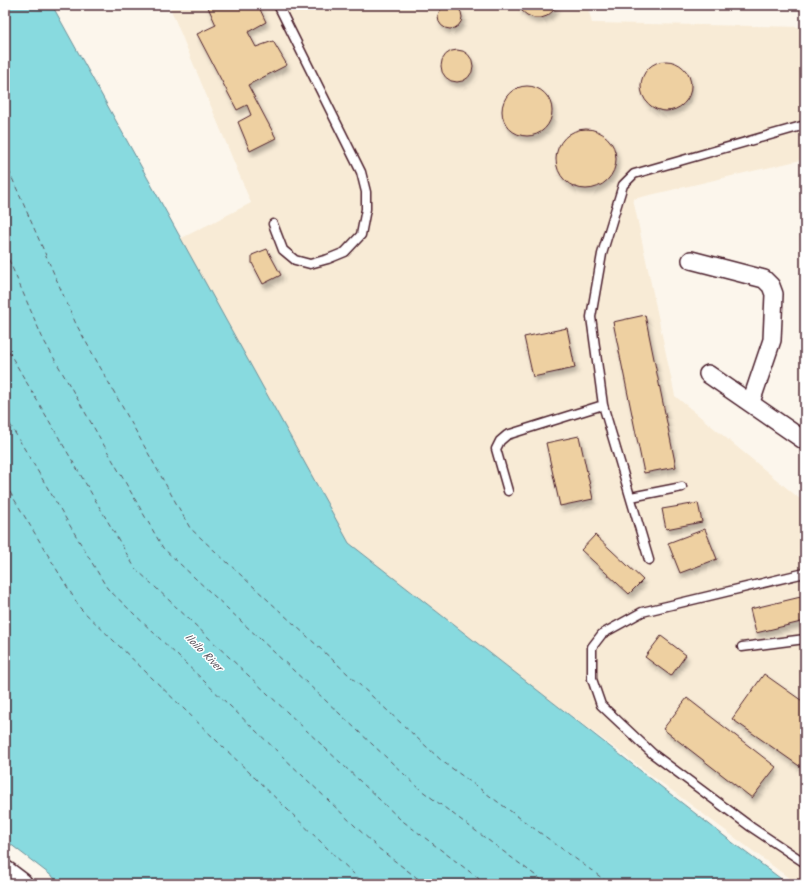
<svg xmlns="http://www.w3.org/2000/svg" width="810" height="889" font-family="Kalam,sans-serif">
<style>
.built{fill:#f8ebd6}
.water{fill:#88dadf;stroke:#6f8f97}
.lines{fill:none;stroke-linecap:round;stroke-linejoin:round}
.ferry{stroke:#5d5761;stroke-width:1;stroke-dasharray:5 4;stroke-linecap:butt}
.building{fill:#eed0a1;stroke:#4a1f2b;filter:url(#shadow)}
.lane-casing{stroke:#4a1f2b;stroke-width:11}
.street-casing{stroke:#4a1f2b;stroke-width:20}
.secondary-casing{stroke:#4a1f2b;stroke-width:25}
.lane{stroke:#fff;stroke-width:8}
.street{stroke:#fff;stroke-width:17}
.secondary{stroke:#fff;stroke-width:22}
.labels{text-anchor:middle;stroke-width:3;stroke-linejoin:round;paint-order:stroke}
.water-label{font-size:11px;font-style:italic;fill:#5d5761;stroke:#fff}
</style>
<defs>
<filter id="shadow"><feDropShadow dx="2.5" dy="4.5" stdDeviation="2" flood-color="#0004"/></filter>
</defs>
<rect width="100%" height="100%" fill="#fcf6ec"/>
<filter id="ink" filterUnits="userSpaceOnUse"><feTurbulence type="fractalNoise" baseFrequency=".025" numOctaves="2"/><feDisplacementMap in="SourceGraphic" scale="8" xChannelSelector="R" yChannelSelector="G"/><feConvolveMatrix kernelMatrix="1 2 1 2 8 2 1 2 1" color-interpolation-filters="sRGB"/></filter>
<g filter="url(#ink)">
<path class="built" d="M169,5h418l5,18 213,4v132l-172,40 42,197 130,107v381h-8l-256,-191 -192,-150 -85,-153 -104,-141 91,-46z"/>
<path class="water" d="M5,5h47l297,538 388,303 51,38h-726l-57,-44z"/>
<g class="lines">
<path class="ferry" d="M5,162l71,162 114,204 252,233 168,123
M5,251l38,88 120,209 258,242 126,94
M5,342l5,12 125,214 265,251 86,65
M5,416l102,172 271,260 47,36
M5,484l75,124 277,269 9,7"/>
</g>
<path class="building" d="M207,5h51l8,17 -18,10 8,15 17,-6 14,24 -39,20 28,53 -26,13 -12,-29 13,-7 -4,-10 -10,5 -40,-76 19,-9z
M519,5h37l-3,6 -6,5 -6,2h-7l-7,-3 -5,-4z
M438 17a12 12 0 1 1 24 0a12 12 0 1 1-24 0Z
M441 66a16 16 0 1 1 32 0a16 16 0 1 1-32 0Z
M641 86a25 25 0 1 1 50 0a25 25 0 1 1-50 0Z
M502 111a25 25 0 1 1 50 0a25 25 0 1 1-50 0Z
M556 159a30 30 0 1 1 60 0a30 30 0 1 1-60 0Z
M267,249l14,26 -18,9 -11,-21v-8z
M645,315l31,152 -32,6 -31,-151z
M567,328l8,40 -42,9 -9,-40z
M579,436l14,63 -33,7 -14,-63z
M698,503l4,19 -36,7 -4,-20z
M705,529l12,30 -37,14 -12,-30z
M595,535l48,45 -14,14 -48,-44z
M805,596v25l-49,12 -6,-24z
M661,636l25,19 -15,21 -26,-19z
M764,674l41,29v67l-73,-51z
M687,698l89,69 -24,31 -89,-69z"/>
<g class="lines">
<g class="lane-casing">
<path id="lane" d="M273,224l10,26 12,10 15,4 18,-5 17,-7 16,-17 5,-26v-17l-5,-20 -83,-167
M508,491l-12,-42 4,-8 7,-6 96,-30
M631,497l51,-10
M649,560l-46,-155 -12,-88 11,-63 21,-69 11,-11 171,-49
M805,573l-163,39 -40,22 -10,13v32l9,26 52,49 98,73 54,36
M742,647l63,-8"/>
</g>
<g class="street-casing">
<path id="street" d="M691,260l73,19 7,7 3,8 -2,46 -21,62
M708,374l97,67"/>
</g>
<g class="secondary-casing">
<path id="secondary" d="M5,872l16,12"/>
</g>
<use href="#lane" class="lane"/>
<use href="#street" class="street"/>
<use href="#secondary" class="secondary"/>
</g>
</g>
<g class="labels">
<g class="water-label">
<text transform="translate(204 652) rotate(45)" y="4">Iloilo River</text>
</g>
</g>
<rect width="810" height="889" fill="none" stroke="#fff" stroke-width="20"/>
<rect x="10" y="10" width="790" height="869" fill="none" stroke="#4a1f2b" stroke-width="1.5" filter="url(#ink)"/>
</svg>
